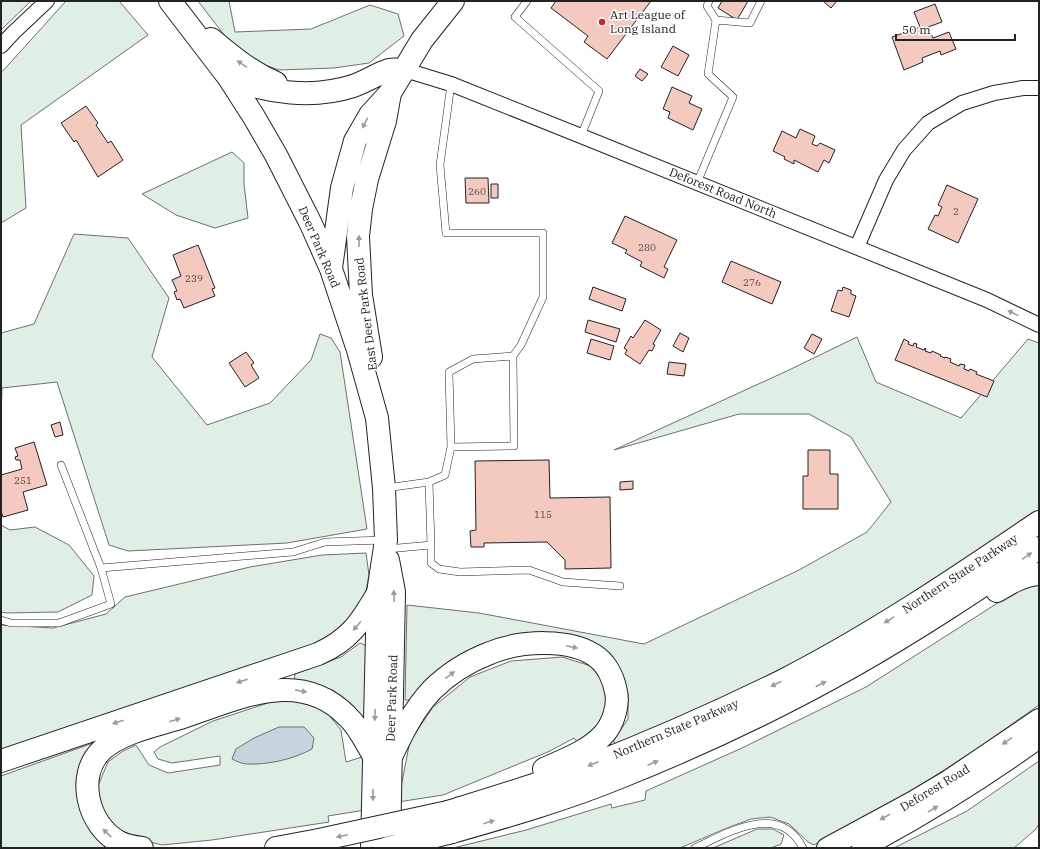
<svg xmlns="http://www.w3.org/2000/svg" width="1040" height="849" font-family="'IBM Plex Serif',serif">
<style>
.green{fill:#e0efe3;stroke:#6f6f6f}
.water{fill:#c7d3dd;stroke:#6f6f6f}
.building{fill:#f3c9c0;stroke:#222}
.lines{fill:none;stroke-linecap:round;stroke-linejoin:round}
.lane-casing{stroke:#222;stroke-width:8}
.street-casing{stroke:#222;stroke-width:16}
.secondary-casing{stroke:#222;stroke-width:22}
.primary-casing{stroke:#222;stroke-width:24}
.highway-casing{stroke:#222;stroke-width:24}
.lane{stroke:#fff;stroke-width:7}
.street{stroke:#fff;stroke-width:14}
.secondary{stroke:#fff;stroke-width:20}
.primary{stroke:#fff;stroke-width:22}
.highway{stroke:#fff;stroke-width:22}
.highway-bridge-casing{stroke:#222;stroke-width:24;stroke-linecap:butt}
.highway-bridge{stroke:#fff;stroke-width:22}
.oneway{fill:#9c9c9c}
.poi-dot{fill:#c62828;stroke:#fff;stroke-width:1.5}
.labels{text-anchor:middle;stroke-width:3;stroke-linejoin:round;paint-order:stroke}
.number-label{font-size:10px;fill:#564c4a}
.poi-label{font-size:12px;fill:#222;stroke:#fff;text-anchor:start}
.street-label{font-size:12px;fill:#222;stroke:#fff}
</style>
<rect width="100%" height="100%" fill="#fff"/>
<path class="green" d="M1,1h30l-30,29z
M66,1h53l29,34 -127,90 5,83 -25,15v-150z
M198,1h31l6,31 76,-3 59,-24 28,9 6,22 -35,27 -35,5 -55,2 -38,-13z
M232,152l12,11v21l4,34 -33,10 -39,-13 -34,-21z
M74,234l54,4 41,60 -17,59 55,68 63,-22 41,-43 9,-26 11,4 9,14 27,177 -80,14 -159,8 -19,-6 -52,-163 -55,6 -1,31v-86l33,-9z
M857,337l19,45 85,36 67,-79 11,4v171l-63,44 -236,138 -122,50 -5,-5 15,-22v-25l-17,-36 -107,-14 -94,56h-5l2,-95 72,8 165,31 155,-74 68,-38 24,-30 -40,-65 -42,-23h-70l-125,36 175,-80z
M1,525l9,5 25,-3 34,18 25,31 -2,19 -34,17 -52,1 -5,-1z
M366,553l3,22 -5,26 -29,38 -334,114v-128l52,3 53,-14 19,-17 125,-30 72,-12z
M1039,585v120l-58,41 -80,52 -87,47 -6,-3 -19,-18 -19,-7 -19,2 -24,9 -47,20h-227l73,-18 85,-26 1,4 33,-8 1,-9 96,-43 124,-61 141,-90 15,-9z
M360,643l5,2 2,9 -2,63 -4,-1 -67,-33 1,-9 46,-17z
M562,657l29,9 16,20 4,25 -31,34 -6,-7 -24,13 -107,44 -45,7 12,-61 23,-34 37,-30 41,-16z
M274,701h32l22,13 13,16 5,32 16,-5 3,17v36l-37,6 1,6 -117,18 -50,5 -35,-9 -21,-17 -9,-31 11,-26 15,-11 13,-6 13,20 19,8 52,-8v-9l-48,7 -14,-4 -4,-7 6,-5 53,-26z
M93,743v9l-12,58 11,24 14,14h-105v-72z
M1039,761v63l-4,6 -21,18h-120l73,-37z
M757,829h16l11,6 -3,9 -10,4h-58z"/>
<path class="water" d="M279,727h25l10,11 -2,11c-18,10 -44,16 -65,15 -5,0 -11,-3 -15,-5l4,-10 18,-11z"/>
<path class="building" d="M556,1h95l-44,58 -23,-17 4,-6 -37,-28z
M722,1h26l-11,19 -19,-12z
M823,1h14l-6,7z
M935,4l7,18 -14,5 5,11 16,-6 7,17 -15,6 -1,-4 -18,7 1,4 -19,8 -12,-33 28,-10 -6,-15z
M673,46l16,9 -11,21 -17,-9z
M640,69l8,5 -6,7 -7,-5z
M672,87l20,9 -3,7 13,6 -9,21 -25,-12 2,-6 -7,-3z
M86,106l12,17 -2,2 12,18 3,-2 12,19 -25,17 -22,-37 -2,2 -13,-19z
M800,129l15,7 -3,8 5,2 3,-3 15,7 -6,13 -5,-3 -6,12 -24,-12v4l-10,-5 1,-2 -12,-6 9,-20 14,7z
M465,178h23l1,25h-23z
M491,184h7v14h-7z
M947,185l31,14 -20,44 -30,-14 7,-14 3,1 4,-9 -4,-2z
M625,216l52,24 -13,27 4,2 -4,9 -24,-12 2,-4 -17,-9 2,-3 -15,-7z
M198,245l17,43 -3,1 3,7 -31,12 -4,-9 -3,1 -3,-8 3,-1 -5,-11 9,-4 -8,-21z
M731,261l50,21 -9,22 -50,-22z
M593,287l33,12 -4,12 -33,-12z
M843,287l8,3v4l5,2 -7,21 -18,-6 7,-21 4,1z
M588,320l32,9 -4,13 -31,-10z
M645,320l16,10 -8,14 2,1 -3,6 -3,-1 -9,14 -15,-10 2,-4 -3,-2 7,-12 2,2z
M680,333l9,5 -6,14 -10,-6z
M812,334l10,5 -8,15 -10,-6z
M591,339l23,7 -4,14 -23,-7z
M904,339l5,3 -1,2 5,2 1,-3 3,1 -1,3 8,3 1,-2 1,1 -1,2 6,2 1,-2 9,4 -1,1 5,2v-1l6,2 -1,3 9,4 1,-2 5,1 -1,4 5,2 1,-2 7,3 -1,2 18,7 -7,16 -92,-37z
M246,352l8,11 -3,2 8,13 -14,9 -16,-24z
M669,362l17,2 -2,12 -17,-2z
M60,422l3,13 -8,2 -4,-12z
M34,442l13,43 -24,7 5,18 -25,7 -2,-6v-36l21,-6 -2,-9h-4l-1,-3 3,-1 -3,-8z
M808,450h22v24h8v35h-35v-33h5z
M549,460l1,38 60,-1 1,71 -46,1v-9l-18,-18 -63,1v4h-13l-1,-16 6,-1 -1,-69z
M633,481v8l-13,1v-8z"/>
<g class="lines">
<g class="lane-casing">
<path id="lane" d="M527,1l-12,16 84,74 -18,45
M716,20l34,3 11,-22
M697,183l36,-86 -25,-23 8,-54 -9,-14 2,-5
M451,447l63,-1 -1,-90
M61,465l40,103 192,-16 32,-10 59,-2
M386,488l43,-6 16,-7 6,-28 -2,-75 24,-13 40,-3 8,-11 22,-48v-64h-97l-6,-68 11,-81
M431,545v18l8,6 21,3 69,-2 34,12 57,4
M387,549l44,-4 -2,-63
M1,620l10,3h48l52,-19 -10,-36
M695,848c33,-15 84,-47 108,0"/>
</g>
<g class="street-casing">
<path id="street" d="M1,46l12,-13 34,-32
M405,70l46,14 130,52 406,164 52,25
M857,247l29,-67 18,-30 24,-27 34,-20 32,-10 29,-5h16"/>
</g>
<g class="secondary-casing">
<path id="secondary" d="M827,848l85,-46 37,-22 90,-61
M862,848c62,-33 120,-69 177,-110"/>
</g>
<g class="primary-casing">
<path id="primary" d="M170,1l59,77 25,39 22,38 35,69 20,45 27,81 19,68 7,70 2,52 -8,53 -6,255
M211,39c20,17 40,33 65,44
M229,78c39,15 84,21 124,8 12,-4 24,-12 36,-16 5,-1 11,0 16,0
M331,268l11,-80 13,-47 15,-26 20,-22 32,-53 31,-39
M371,357l-10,-62 -3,-59 3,-27 6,-30 18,-58 5,-28
M388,560l6,32 -5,256"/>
</g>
<g class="highway-casing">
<path id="highway" d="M997,591c13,-8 26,-16 42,-17
M391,757c11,-24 23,-48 41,-67 16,-16 37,-29 58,-37 29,-12 82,-16 108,5 10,8 16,22 18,34 3,13 -3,32 -12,42 -15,17 -40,26 -60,35
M1,761l317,-107c32,-14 43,-32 60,-61
M448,812c45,-14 91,-28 136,-44 67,-26 133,-55 198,-87 90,-46 173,-102 257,-159
M452,832c56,-16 112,-32 166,-54 80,-32 159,-69 235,-112 64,-36 125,-77 186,-118
M142,848c-8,-1 -16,-2 -23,-6 -31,-16 -44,-67 -17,-92 19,-18 56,-25 81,-33 55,-18 116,-50 164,-1 12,11 19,27 27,40
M276,848l43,-8"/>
</g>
<use href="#lane" class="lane"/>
<use href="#street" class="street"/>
<use href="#secondary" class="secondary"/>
<use href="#primary" class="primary"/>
<use href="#highway" class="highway"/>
<g class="highway-bridge-casing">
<path id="highway-bridge" d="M319,840l129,-28
M388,848l64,-16"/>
</g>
<use href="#highway-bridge" class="highway-bridge"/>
</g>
<defs><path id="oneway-solid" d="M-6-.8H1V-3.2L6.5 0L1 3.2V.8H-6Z"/></defs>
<g class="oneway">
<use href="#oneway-solid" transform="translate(242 64) rotate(-146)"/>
<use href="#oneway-solid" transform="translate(365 123) rotate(118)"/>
<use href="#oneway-solid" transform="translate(359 241) rotate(-90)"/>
<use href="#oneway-solid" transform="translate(1013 313) rotate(-155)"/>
<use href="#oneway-solid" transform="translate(1027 556) rotate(-34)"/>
<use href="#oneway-solid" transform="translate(394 596) rotate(-92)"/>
<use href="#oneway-solid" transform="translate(889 620) rotate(149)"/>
<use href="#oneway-solid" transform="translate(357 626) rotate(130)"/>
<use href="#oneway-solid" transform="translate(572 647) rotate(12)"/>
<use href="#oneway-solid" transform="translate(450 675) rotate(-37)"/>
<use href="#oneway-solid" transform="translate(242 681) rotate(162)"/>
<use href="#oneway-solid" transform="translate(776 684) rotate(153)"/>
<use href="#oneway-solid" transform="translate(821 684) rotate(-28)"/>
<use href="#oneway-solid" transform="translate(301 691) rotate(11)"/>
<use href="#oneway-solid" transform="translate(375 715) rotate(91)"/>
<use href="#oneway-solid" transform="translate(175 720) rotate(-18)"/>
<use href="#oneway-solid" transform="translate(118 722) rotate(162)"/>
<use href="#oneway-solid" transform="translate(1007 741) rotate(145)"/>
<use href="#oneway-solid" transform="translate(653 763) rotate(-23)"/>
<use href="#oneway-solid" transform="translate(593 764) rotate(159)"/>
<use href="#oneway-solid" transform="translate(373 795) rotate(91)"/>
<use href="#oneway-solid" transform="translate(933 809) rotate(-31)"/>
<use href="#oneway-solid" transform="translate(885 817) rotate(151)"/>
<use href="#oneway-solid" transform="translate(489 822) rotate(-16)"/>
<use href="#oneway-solid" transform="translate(107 833) rotate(-136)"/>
<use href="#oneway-solid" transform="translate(342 836) rotate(168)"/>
</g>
<circle class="poi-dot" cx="602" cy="22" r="4"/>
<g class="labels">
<g class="number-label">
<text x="477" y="195">260</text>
<text x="956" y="215">2</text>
<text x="647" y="251">280</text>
<text x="194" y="282">239</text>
<text x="752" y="286">276</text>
<text x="23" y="484">251</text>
<text x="543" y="518">115</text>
</g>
<g class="poi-label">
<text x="610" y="19">Art League of<tspan x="610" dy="14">Long Island</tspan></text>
</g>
<g class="street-label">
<text transform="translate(723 193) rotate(22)" y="4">Deforest Road North</text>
<text transform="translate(319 247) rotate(67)" y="4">Deer Park Road</text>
<text transform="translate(366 314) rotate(-97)" y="4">East Deer Park Road</text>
<text transform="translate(960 574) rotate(-33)" y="4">Northern State Parkway</text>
<text transform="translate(392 698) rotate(-88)" y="4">Deer Park Road</text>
<text transform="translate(676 729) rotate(-23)" y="4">Northern State Parkway</text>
<text transform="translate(935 788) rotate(-31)" y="4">Deforest Road</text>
</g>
</g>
<rect width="1040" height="849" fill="none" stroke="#222222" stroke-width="4"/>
<path d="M896 34v6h119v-6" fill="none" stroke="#222222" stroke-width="2"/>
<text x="902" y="34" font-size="12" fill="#222222" stroke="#ffffff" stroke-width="3" paint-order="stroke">50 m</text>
</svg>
